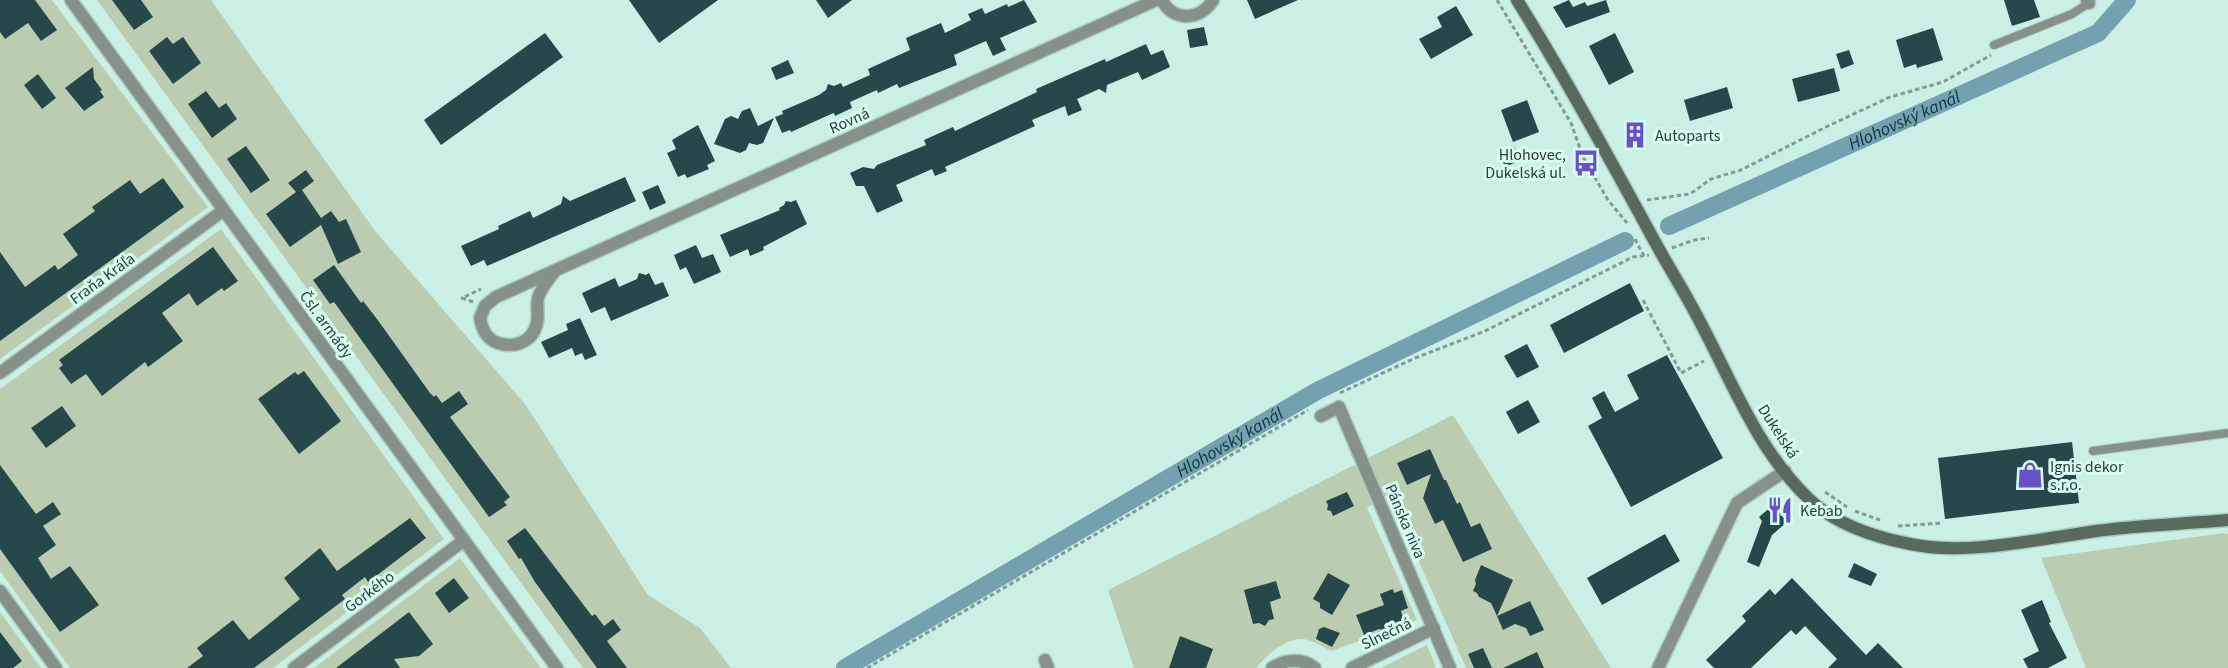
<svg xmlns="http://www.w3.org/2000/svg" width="2228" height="668" font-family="'Source Sans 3',sans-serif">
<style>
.green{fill:#bbcdb0}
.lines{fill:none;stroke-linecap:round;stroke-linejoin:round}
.canal{stroke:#73a1b0;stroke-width:18}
.building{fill:#26484a}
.lane-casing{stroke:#aacbc2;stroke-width:10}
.street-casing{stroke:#aacbc2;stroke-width:15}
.secondary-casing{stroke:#aacbc2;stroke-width:15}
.path{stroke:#819c95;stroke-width:3;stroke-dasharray:4.5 3;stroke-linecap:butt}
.lane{stroke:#869189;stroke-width:8}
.street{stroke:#869189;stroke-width:12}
.secondary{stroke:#58695e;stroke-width:12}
.labels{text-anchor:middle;stroke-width:6;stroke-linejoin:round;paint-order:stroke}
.street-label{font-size:16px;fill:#2c3b37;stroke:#d7fcf2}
.poi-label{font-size:16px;fill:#2c3b37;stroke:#d7fcf2;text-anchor:start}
.water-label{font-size:18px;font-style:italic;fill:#0c3743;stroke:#d7fcf2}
</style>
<rect width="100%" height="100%" fill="#caefe5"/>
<path class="green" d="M0,0h52l156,207 -208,152z
M97,0h114l164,231 150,173 123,191 52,33 31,40h-148z
M221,229l223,310 -171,129h-203l-70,-97v-182z
M1453,415l158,253h-145l-77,-174 -22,14 50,112 -86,31c-9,-5 -21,-13 -32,-12 -17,2 -33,17 -43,29h-122l-26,-78z
M2224,533l4,1v134h-142l-45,-110z
M460,558l81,110h-227z
M0,612l41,56h-41z
M1427,645l9,23h-55z"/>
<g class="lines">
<g class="canal">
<path id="s1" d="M1669,226l429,-193 29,-33"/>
<path id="s2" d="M845,668l472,-277 308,-150"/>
</g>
</g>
<path class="building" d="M0,0h35l22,30 -16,11 -13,-18 -23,16 -5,-7z
M112,0h29l12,17 -19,13z
M629,0h89l-59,43z
M816,0h36l-24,18z
M1024,0l13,22 -37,16 6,12 -13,6 -7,-15 -32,14 3,10 -58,23 -2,-4 -19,9 -1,-3 -27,12 2,6 -17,8 -1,-3 -5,2 -38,17 -1,-2 -8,3 -7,-16 8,-3 -1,-3 37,-16 7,-5 2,-6 6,2 7,-3 2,4 27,-12 -2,-6 42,-19 -4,-12 35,-15 4,10 26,-13 -3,-6 14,-6 3,6 22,-10 1,3z
M1247,0h51l-43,19z
M1569,0l4,7 12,-5 2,4 19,-6 4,12 -44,16 -13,-21z
M2004,0h30l6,17 -28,9z
M1456,6l17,29 -42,24 -12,-20 23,-12 -5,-10z
M1204,27l4,18 -18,3 -3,-18z
M1933,28l10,32 -26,8 -1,-4 -12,4 -8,-28z
M545,33l18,24 -122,88 -17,-25z
M1615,33l19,39 -25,13 -20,-39z
M167,37l6,7 10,-7 18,26 -28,21 -24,-33z
M1146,44l5,11 12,-5 7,17 -28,13 -4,-8 -31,13 -1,8 -7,-4 -22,10 5,11 -14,6 -3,-10 -33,14 3,6 -90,41 2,4 -12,5 -3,-7 -36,16 7,16 -26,12 -13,-27h-8l-6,-13 13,-6 11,2 3,-4 49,-20 -2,-5 29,-13 2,4 82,-39 -1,-3 69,-30 1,3z
M1849,50l5,14 -13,5 -5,-15z
M788,60l6,13 -18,7 -5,-12z
M93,67l1,12 8,11 -2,1 4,6 -20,14 -19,-23z
M1834,68l6,23 -42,11 -6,-23z
M38,74l18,24 -14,11 -18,-24z
M1727,87l6,21 -43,13 -6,-21z
M206,91l13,17 7,-5 11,16 -25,19 -24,-34z
M1527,100l12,32 -26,10 -12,-32z
M750,108l8,18 16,-8 -11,25 -6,2 -8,-2 -3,7 -6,3 -26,-9 11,-25 6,-3 7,3 4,-8z
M698,125l17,36 -8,4 2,4 -22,9 -2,-4 -7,3 -11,-24 9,-4 -4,-9z
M246,146l24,34 -19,13 -24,-34z
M1514,146l7,14 -16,7 -6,-14z
M306,170l8,11 -12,9 19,28 10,-7 8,11 7,-3 15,33 -23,12 -17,-39 -31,22 -24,-33 30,-22 -8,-9z
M625,177l11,24 -149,65 -3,-6 -13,6 -10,-20 38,-17 -1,-3 32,-15 3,7 28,-14 2,-8 7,5z
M163,178l21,29 -184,134v-89l25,35 30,-22 3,5 20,-15 -15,-21 32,-23 -3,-4 38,-27 10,14z
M658,185l8,18 -16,7 -8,-18z
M796,200l11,24 -44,23 1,3 -14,6 -2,-7 -18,8 -10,-22 60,-25 -1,-2 5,-3 2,-4 5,1z
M696,245l6,13 11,-4 8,18 -27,12 -8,-17 -6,3 -6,-15z
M213,247l25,34 -14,10 -2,-3 -25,18 -8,-13 -27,20 21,28 -35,26 -3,-5 -43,34 -16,-22 -15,10 -12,-16 4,-3 -4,-5z
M334,265l27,38 2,-2 14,18 53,74 4,4 2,-2 6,8 17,-12 9,13 -18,13 60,80 -6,5 3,3 -18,12 -155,-215 -4,2 -17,-24z
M639,273l7,2 3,-2 6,12 8,-3 6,14 -58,25 -6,-14 -14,6 -9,-20 33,-15 4,9 18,-8z
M1630,283l14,28 -80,42 -14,-28z
M580,318l17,37 -12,5 -3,-7 -7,3 -3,-8 -23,10 -8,-16 27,-12 -2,-6z
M1527,344l12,23 -22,11 -13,-22z
M1667,355l56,103 -92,49 -43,-81 14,-8 -10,-20 12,-7 11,21 24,-13 -12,-24z
M304,371l37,50 -42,33 -41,-55 37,-27 3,3z
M1528,400l12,22 -22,12 -12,-22z
M62,406l14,20 -30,22 -15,-20z
M2072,442l7,61 -134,16 -7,-61z
M1430,449l14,31h2l11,24 3,-2 11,25 9,-4 12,26 -29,13 -20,-42 -8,4 -12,-26 8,-24 -24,11 -10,-22z
M0,465l36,49 17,-12 8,12 -18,12 13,19 -18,13 13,21 19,-13 29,39 -39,27 -60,-83z
M1347,492l7,14 -21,10 -2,-5 -4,-1 1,-5 -2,-4z
M1773,505l14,17 -15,13 -13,32 -12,-5 15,-41 -3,-4z
M410,518l16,20 -58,44 -3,-5 -23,18 3,4 -91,69h-67l16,-12 -6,-8 36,-28 16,20 51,-41 -16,-21 36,-30 17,23z
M525,528l67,88 3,-2 9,12 9,-7 8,11 -14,11 20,27h-30l-62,-86 -14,-24 -2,1 -12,-18z
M1665,534l15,27 -78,44 -15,-27z
M1854,563l23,11 -6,12 -23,-9z
M1481,565l32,15 -16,36 -6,-13 -12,-6 -2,-4 -4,-2 3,-7 -1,-4z
M1328,573l22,12 -18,30 -12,-7v-5l-7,-4z
M454,578l15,20 -20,15 -14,-20z
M1792,578l74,77 12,-12 25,25h-75l9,-9 -32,-33 -9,9 -5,-5 -40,38h-37l-8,-8 40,-39 -4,-5 28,-27 5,6z
M1276,581l5,17 -11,4 4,17 -5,1 -4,6 -6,-3 -6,1 -9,-34z
M1393,589l1,4 8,-3 6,18 -7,3 3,9 -8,3 -2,5 -9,3 -6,-2 -15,6 -8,-20 28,-10 -4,-11z
M2042,600l9,22 -2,1 18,35 -19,10h-20l-5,-9 16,-8 -18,-41z
M1530,601l14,29 -14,6 -4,-8 -11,-4 -12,6 -6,-14z
M409,612l24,32 -14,12 -25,3 6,9h-64z
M1324,627l16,6 -8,14 -16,-8 3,-10z
M0,632l22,29 -9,7h-13z
M1180,636l33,13 -7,19h-37z
M1483,648l9,20h-18l-6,-14z
M1537,652l7,16h-41z"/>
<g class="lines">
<g class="lane-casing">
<path id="lane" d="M1994,45l78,-31 17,-11
M2093,451l135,-18"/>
</g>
<g class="street-casing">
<path id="street" d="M71,0l486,668
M1162,0c11,22 38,21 51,0
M2087,0l2,3
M555,271c-6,8 -14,16 -17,27 -2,8 1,16 -1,24 -3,19 -22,27 -39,21 -12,-4 -16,-14 -18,-25l5,-12 11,-9 660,-297
M0,373l224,-163
M1321,416l18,-9 111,261
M0,591l56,77
M1045,660l3,8
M294,668l169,-127
M1272,668c13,-9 30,-10 43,0
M1352,668l82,-40
M1658,668l79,-165 48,-32"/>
</g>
<g class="secondary-casing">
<path id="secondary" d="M1517,0c51,82 97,167 143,251 13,23 26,44 38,67 33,61 59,132 111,181 26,25 65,38 101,45 56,12 129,-5 186,-13 44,-6 88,-7 132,-11"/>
</g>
<path class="path" d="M1497,0l74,123 12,34 25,43 19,23
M1647,200l43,-6 21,-15 30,-9 85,-43 64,-30 53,-15 48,-27
M1635,239l9,17
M1672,248l22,-8 15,-2
M1643,300l38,73 23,-12
M473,302l-11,-4 19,-9
M1340,393l75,-35 70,-27 148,-74 16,-2
M1825,492l22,15
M1855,511l25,9
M1898,526l45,-3
M867,668l441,-258"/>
<use href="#lane" class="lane"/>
<use href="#street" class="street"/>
<use href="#secondary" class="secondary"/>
</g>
<defs>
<g id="building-bare" transform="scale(2.07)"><path d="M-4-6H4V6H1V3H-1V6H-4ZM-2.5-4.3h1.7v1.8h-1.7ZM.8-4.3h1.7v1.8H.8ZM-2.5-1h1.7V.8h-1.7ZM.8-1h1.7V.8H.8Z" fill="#6850c9" stroke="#d7fcf2" stroke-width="2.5" paint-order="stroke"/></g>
<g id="bus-bare" transform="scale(2.07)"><path d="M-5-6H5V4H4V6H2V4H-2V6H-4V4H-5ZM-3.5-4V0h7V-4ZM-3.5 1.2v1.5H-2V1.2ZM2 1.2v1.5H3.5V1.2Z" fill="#6850c9" stroke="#d7fcf2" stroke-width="2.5" paint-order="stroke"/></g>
<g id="shop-bare" transform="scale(2.07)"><path d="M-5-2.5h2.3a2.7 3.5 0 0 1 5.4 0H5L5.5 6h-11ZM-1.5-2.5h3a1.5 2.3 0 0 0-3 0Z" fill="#6850c9" stroke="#d7fcf2" stroke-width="2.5" paint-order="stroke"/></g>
<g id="restaurant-bare" transform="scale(2.07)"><path d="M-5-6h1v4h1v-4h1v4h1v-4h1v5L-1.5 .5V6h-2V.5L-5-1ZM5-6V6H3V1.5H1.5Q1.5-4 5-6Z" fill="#6850c9" stroke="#d7fcf2" stroke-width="2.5" paint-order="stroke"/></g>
</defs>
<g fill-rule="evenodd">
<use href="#building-bare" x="1635" y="135"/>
<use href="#bus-bare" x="1586" y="163"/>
<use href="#shop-bare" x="2030" y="475"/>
<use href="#restaurant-bare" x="1780" y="510"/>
</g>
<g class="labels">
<g class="street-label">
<text transform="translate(849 120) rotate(-24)" y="6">Rovná</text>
<text transform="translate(102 278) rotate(-36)" y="6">Fraňa Kráľa</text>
<text transform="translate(327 324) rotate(54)" y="6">Čsl. armády</text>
<text transform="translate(1779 431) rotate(57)" y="6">Dukelská</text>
<text transform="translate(1406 521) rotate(67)" y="6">Pánska niva</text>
<text transform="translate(369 591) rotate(-37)" y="6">Gorkého</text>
<text transform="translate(1386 633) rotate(-26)" y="6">Slnečná</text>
</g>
<g class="poi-label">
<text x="1655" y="141">Autoparts</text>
<text x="1566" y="160" text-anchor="end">Hlohovec,<tspan x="1566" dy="18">Dukelská ul.</tspan></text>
<text x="2050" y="472">Ignis dekor<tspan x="2050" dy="18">s.r.o.</tspan></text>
<text x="1800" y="516">Kebab</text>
</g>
<g class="water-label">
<text dy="6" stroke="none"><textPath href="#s1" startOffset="258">Hlohovský kanál</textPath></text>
<text dy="6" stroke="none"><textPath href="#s2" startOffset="446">Hlohovský kanál</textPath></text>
</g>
</g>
</svg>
